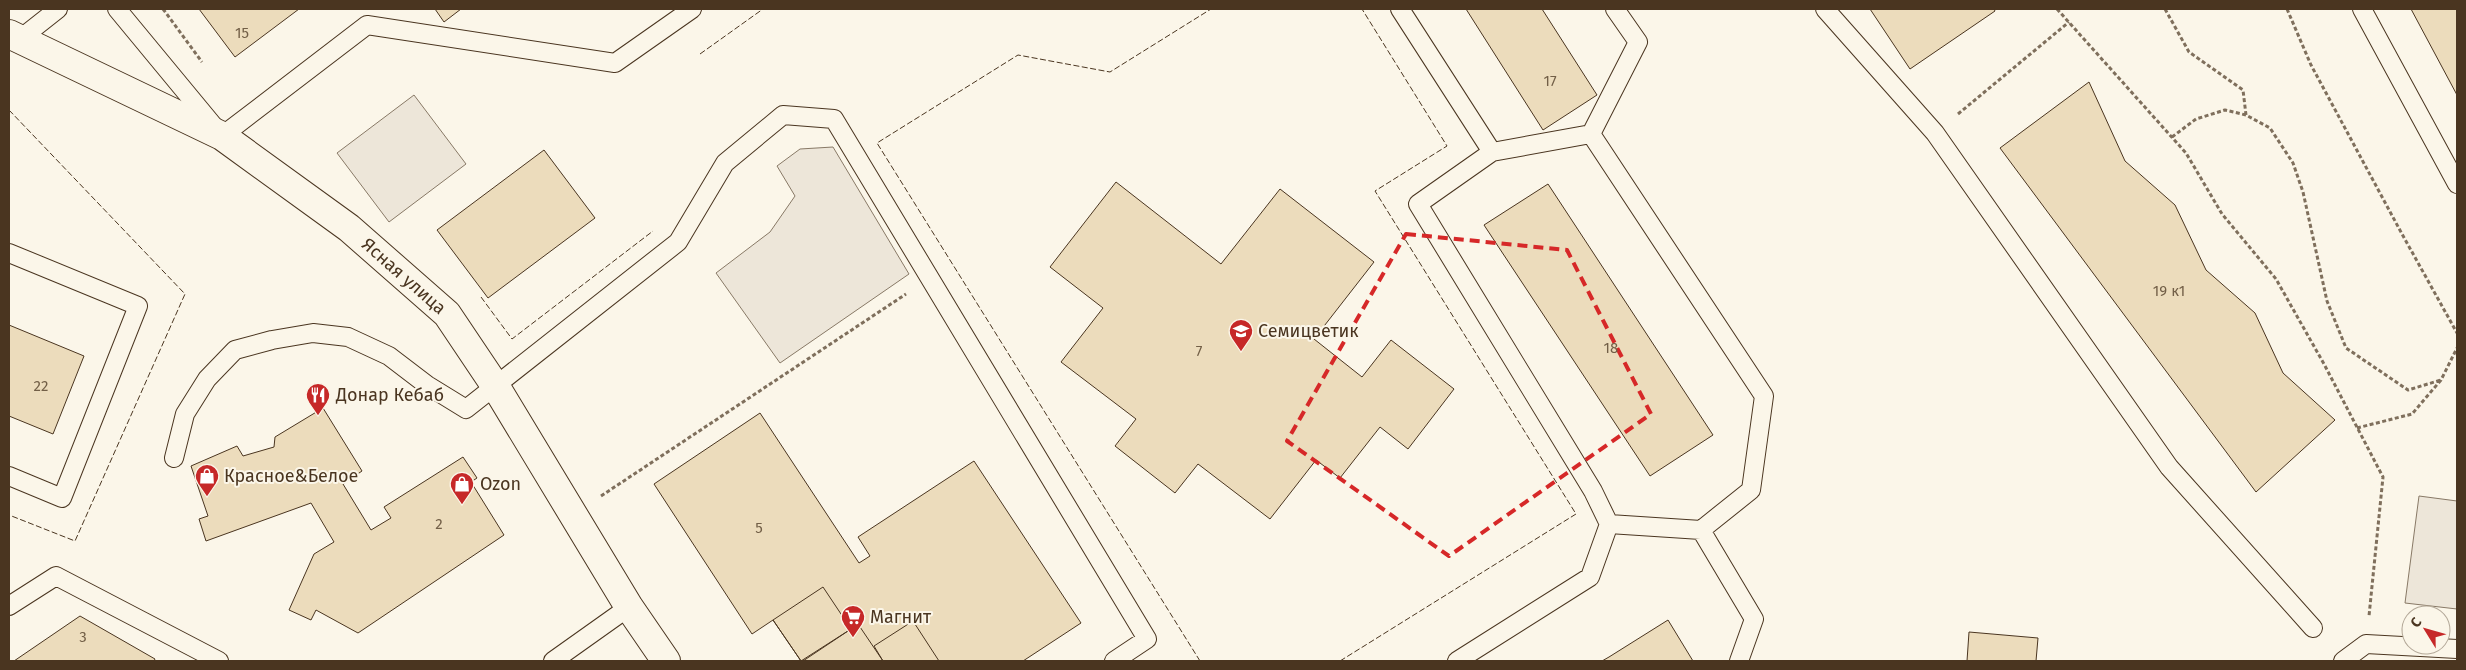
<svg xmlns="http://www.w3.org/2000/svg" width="2466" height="670" font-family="'Fira Sans',sans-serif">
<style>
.green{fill:#ede6d9;stroke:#887966}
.building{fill:#ecdcbc;stroke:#4a3520}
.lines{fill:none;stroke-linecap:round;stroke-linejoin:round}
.lane-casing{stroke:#4a3520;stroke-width:20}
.street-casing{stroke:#4a3520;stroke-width:30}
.path{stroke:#7f6f5c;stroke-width:3;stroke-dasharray:4 2.5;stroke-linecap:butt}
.lane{stroke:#fbf6e9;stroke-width:18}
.street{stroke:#fbf6e9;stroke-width:28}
.fence{stroke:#4a3520;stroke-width:1;stroke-dasharray:6 2.5;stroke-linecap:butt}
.marked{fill:none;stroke:#d62828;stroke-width:4;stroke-dasharray:10 6;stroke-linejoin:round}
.labels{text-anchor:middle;stroke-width:4;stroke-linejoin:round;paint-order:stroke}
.number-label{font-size:15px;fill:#725f47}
.street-label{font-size:18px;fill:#4a3520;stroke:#fbf6e9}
.poi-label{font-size:18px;fill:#4a3520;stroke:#fbf6e9;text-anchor:start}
</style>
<rect width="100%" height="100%" fill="#fbf6e9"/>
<path class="green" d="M414,95l52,69 -77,58 -52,-69z
M833,147l76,127 -129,89 -64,-90 54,-41 25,-36 -18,-30 23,-17z
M2419,496l38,5v108l-52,-6z"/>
<path class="building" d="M199,9h100l-64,48z
M435,9h26l-17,13z
M1466,9h76l55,86 -54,35z
M1870,9h124l1,2 -85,58z
M2411,9h46v86z
M2089,82l36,79 50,44 31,65 49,43 28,60 52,47 -79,72 -256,-344z
M544,150l51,68 -107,80 -51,-68z
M1116,182l105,82 59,-75 94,73 -60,77 48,38 29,-37 63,49 -46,60 -28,-22 -40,51 -24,-18 -46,59 -72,-55 -23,29 -60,-47 21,-27 -75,-57 42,-54 -53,-41z
M1548,184l165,251 -63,41 -166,-251z
M9,325l75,31 -31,78 -44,-18z
M323,408l39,63 -19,13 28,46 20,-12 -7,-11 79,-50 14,21 -6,4 33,53 -146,98 -42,-23 -5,10 -22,-10 25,-56 20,-12 -23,-39 -105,38 -7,-22 9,-3 -17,-50 46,-20 6,10 31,-9 1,-10z
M760,413l99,150 11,-7 -12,-19 116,-76 107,162 -58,38h-222l-28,-41 -21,14 -98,-150z
M823,587l28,42 -50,32 -28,-41z
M80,616l75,43 -1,2h-140z
M1668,620l25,41h-91l7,-4z
M913,621l26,40h-56l-9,-15z
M858,624l25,37h-80l48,-32z
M1969,632l69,6 -2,23h-69z"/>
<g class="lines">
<g class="lane-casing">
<path id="lane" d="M117,9l105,127 145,-111 248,38 77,-54
M1400,9l92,143 -74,52 175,287 16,33
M1825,9l110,124 234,334 144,161
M2362,9l95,175
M20,39l38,-30
M1591,134l47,-92 -23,-33
M1492,152l99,-18 173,262 -13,94 -50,40
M9,253l129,53 -76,192 -53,-22
M174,458l11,-44 22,-35 28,-29 37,-10 41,-7 35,4 41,19 38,29 39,24 212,-167 47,-79 58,-48 51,4 313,520 -33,22
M9,606l47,-30 163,85
M553,661l76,-54
M1457,661l133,-84 19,-53 92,6 53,89 -15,42
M2343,661l23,-17 91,5"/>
</g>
<g class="street-casing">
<g id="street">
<path id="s1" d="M9,34l213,102 127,92 98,86 49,73 133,220 37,54"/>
</g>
</g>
<path class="path" d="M163,9l39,53
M2057,9l129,144 36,61 54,65 48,85 59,113 -14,139
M2165,9l24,43 54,38 3,25
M2287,9l24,56 91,169 55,99
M1958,114l111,-92
M2172,137l24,-18 29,-9 21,5 24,13 23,35 10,29 24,109 19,47 62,42 33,-10
M2357,428l55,-14 29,-34 16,-32
M601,496l305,-202"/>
<use href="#lane" class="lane"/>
<use href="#street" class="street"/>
<path class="fence" d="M700,54l63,-45
M9,110l176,184 -110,247 -66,-26
M481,297l31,42 141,-108
M1200,661l-323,-518 141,-88 92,17 101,-63
M1340,661l236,-147 -201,-323 72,-45 -85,-137"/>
</g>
<path class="marked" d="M1406,234l161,16 84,164 -202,142 -162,-115z"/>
<defs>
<g id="school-pin" transform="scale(1.25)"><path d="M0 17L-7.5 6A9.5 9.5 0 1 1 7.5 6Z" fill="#c62828" stroke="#fbf6e9"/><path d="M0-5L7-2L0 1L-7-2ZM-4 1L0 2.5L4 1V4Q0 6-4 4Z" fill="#fff"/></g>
<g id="restaurant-pin" transform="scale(1.25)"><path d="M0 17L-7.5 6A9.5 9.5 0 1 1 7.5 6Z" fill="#c62828" stroke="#fbf6e9"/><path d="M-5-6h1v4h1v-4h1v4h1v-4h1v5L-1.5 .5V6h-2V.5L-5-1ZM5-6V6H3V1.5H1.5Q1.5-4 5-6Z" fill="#fff"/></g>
<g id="shop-pin" transform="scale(1.25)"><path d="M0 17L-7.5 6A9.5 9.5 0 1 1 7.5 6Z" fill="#c62828" stroke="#fbf6e9"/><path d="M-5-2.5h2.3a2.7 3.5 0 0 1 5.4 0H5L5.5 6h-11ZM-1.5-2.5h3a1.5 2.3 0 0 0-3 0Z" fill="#fff"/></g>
<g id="supermarket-pin" transform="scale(1.25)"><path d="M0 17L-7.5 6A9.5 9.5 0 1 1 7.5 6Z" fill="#c62828" stroke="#fbf6e9"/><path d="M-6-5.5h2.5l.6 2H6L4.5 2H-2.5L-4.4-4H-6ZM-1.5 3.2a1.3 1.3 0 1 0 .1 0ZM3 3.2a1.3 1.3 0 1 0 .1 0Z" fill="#fff"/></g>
</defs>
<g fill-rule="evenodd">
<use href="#school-pin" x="1241" y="331"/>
<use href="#restaurant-pin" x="318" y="395"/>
<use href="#shop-pin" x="207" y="476"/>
<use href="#shop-pin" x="462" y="484"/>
<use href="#supermarket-pin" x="853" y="617"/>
</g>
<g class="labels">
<g class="number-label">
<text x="242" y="38">15</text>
<text x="1550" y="86">17</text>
<text x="2169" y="296">19 к1</text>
<text x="1611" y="353">18</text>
<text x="1199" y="356">7</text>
<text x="41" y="391">22</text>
<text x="439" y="529">2</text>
<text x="759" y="533">5</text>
<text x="83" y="642">3</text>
</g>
<g class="street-label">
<text dy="6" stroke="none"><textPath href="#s1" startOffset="466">Ясная улица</textPath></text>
</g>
<g class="poi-label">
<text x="1258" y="337">Семицветик</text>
<text x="336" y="401">Донар Кебаб</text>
<text x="224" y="482">Красное&amp;Белое</text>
<text x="480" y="490">Ozon</text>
<text x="870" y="623">Магнит</text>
</g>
</g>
<rect width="2466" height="670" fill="none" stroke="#4a3520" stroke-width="20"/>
<g transform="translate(2426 630) rotate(307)"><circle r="24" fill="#fbf6e9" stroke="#b4a999"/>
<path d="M0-4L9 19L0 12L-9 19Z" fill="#c62828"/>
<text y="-8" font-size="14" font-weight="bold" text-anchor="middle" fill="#4a3520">С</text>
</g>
</svg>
